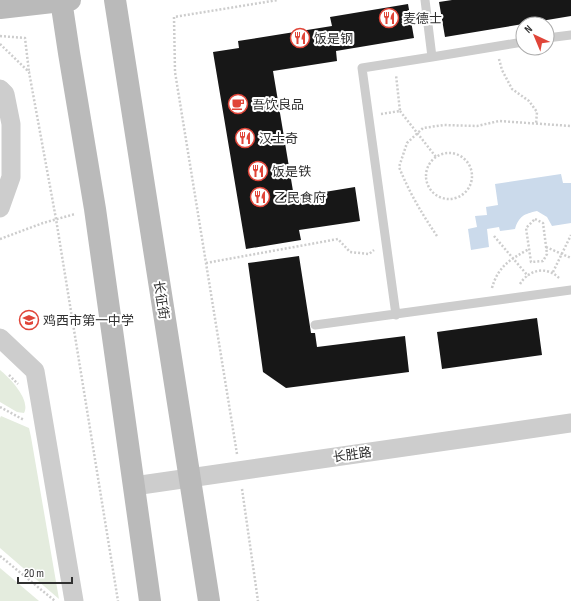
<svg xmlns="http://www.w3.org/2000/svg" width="571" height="601" font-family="'Sofia Sans Condensed','Noto Sans SC',sans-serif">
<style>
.green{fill:#e4ecde}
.water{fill:#cbdaeb}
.building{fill:#171717}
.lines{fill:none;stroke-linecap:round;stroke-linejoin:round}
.path{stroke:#cdcdcd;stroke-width:2.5;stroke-dasharray:2 2;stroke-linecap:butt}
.lane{stroke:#cdcdcd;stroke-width:9}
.street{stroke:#cdcdcd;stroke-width:19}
.secondary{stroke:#bababa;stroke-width:22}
.labels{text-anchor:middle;stroke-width:4;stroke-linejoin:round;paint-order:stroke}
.poi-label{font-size:13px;fill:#303030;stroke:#fff;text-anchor:start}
.street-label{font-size:13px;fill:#303030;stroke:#fff}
</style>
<rect width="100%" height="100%" fill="#fff"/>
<path class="green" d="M0,370c10,8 31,30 24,43l-7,-1 -17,-10z
M1,416l28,12 2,9 28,162 -59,-51v-130z
M0,568l39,33h-39z"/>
<path class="water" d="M561,174l2,9h8v40l-19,3 -5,-9 -10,-6c-13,3 -18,5 -22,18l-15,2 -1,-4 -12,2 2,18 -18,3 -3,-21 9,-2 -2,-11 12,-1 -1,-8 12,-2 -3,-21z"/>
<path class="building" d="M452,0h119v16l-126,21 -6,-35z
M408,4l6,34 -78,13 1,10 -64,10 21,126 61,-10 5,34 -61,9 2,10 -55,9 -33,-197 26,-4 -1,-7 94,-15 -2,-9z
M299,256l12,77h4l2,14 88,-11 4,36 -123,16 -23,-16 -15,-109z
M537,318l5,37 -100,14 -5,-37z"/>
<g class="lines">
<path class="path" d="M0,36l25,2 4,34
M0,44l29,28 27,147 62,382
M499,59l3,11 10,19 17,12 8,11 -1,12
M400,111l36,46
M381,114l19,-3 -4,-36
M426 176a23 23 0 1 1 46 0a23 23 0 1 1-46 0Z
M535,219l8,4 4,31 -4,7 -12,1 -5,-34z
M437,236c-15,-22 -28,-44 -38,-69l8,-24 16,-15 21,-3 33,1 22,-5 72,5
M494,236l34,40
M0,239l43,-16 32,-9
M546,247l25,11
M206,263l132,-24 12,13 19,2 5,-4
M553,272l18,-37
M520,284c9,-15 27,-18 39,-6
M492,288c6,-22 19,-29 37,-39
M9,375l9,9
M0,407l24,13
M237,454l-62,-382 -1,-55 104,-17
M242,489l16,112
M0,556l55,45"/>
<path class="lane" d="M547,38l24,-3
M432,57l91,-15
M396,315l-34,-247 70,-11 -7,-57
M315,325l256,-35"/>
<path class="street" d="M0,89l5,5 6,30v53l-11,31
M0,338l35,33 39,230
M134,486l437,-63"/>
<path class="secondary" d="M61,0l8,53 26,156 55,392
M115,0l94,601
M0,8l70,-8"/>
</g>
<defs>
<g id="restaurant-ring" transform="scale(1)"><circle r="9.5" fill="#fff" stroke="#e04539" stroke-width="1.5"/><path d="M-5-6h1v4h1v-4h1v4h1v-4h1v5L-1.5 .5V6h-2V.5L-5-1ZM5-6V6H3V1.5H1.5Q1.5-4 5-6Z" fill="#e04539"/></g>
<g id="cafe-ring" transform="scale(1)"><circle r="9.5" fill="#fff" stroke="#e04539" stroke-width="1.5"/><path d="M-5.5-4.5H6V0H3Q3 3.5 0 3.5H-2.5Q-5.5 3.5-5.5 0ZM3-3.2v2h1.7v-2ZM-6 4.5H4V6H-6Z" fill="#e04539"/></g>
<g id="school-ring" transform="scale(1)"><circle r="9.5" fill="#fff" stroke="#e04539" stroke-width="1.5"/><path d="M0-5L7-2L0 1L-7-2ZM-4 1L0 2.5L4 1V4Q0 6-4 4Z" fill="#e04539"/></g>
</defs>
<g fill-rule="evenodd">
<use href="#restaurant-ring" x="389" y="18"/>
<use href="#restaurant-ring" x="300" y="38"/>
<use href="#cafe-ring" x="238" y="104"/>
<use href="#restaurant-ring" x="245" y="138"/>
<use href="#restaurant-ring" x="258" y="171"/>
<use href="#restaurant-ring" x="260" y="197"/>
<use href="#school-ring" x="29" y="320"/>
</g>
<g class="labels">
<g class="poi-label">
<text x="403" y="23">麦德士</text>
<text x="314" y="43">饭是钢</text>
<text x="252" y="109">吾饮良品</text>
<text x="259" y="143">汉士奇</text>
<text x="272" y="176">饭是铁</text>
<text x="274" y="202">乙民食府</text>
<text x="43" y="325">鸡西市第一中学</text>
</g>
<g class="street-label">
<text transform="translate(162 300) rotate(81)" y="5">长征街</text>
<text transform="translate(352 454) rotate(-8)" y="5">长胜路</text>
</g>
</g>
<g transform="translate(535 36) rotate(316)"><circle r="19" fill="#ffffff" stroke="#acacac"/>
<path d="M0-3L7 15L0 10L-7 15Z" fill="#e04539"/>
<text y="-6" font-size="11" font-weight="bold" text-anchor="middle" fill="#303030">N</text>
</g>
<path d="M18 577v6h54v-6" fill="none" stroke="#303030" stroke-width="2"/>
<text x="24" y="577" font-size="12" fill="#303030" stroke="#ffffff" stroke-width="3" paint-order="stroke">20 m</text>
</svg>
